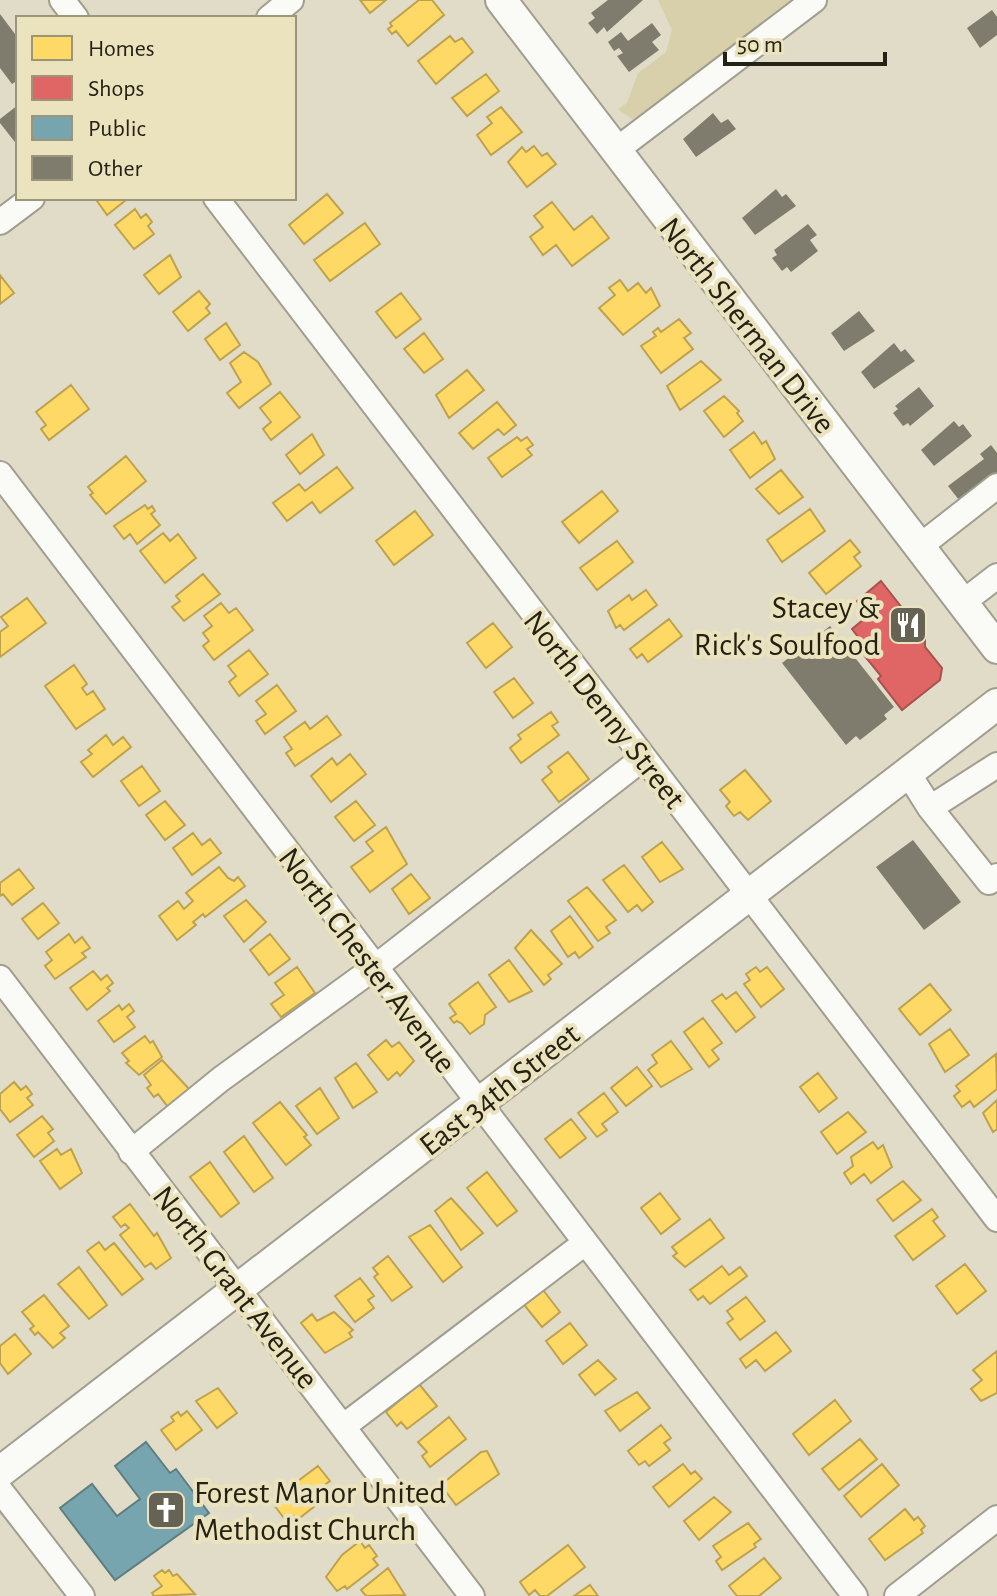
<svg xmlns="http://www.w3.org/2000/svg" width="997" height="1596" font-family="'Alegreya Sans',sans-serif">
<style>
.green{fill:#d7d0aa}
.homes{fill:#ffd966;stroke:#bea24e;stroke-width:2}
.shops{fill:#e06666;stroke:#a8524e;stroke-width:2}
.public{fill:#76a5af;stroke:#5e7e81;stroke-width:2}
.building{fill:#7f7c6d}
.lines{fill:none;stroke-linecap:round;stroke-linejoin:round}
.minor-casing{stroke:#a19e8f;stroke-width:28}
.major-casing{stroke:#a19e8f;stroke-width:34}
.minor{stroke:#fafaf7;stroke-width:24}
.major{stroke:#fafaf7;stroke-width:30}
.labels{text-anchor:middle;stroke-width:8;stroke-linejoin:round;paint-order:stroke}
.street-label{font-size:32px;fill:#252215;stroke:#eae3bd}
.poi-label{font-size:32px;fill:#252215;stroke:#eae3bd;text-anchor:end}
</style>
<rect width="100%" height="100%" fill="#e0dcc8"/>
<path class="green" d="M658,0h139l-136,105 -29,14 -14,-10 9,-6 11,-30 28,-21 6,-22z"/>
<path class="homes" d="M360,0h26l-16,13z
M419,0h13l12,15 -36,31 -12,-15 -4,3 -4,-5 4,-3 -2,-3z
M450,36l5,6 7,-4 11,14 -37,32 -18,-23z
M486,74l13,17 -32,25 -15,-18z
M501,107l21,25 -31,23 -14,-20 15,-12 -5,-6z
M534,146l8,10 5,-3 9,11 -29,23 -19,-25 14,-15 4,5z
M327,194l16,19 -39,31 -15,-19z
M95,198h30l1,2 -19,15z
M552,202l22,28 18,-14 17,22 -37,28 -16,-21 -13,10 -13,-18 13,-10 -9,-11z
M135,209l6,9 5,-4 6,8 -4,4 6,8 -20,15 -19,-24z
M365,223l15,21 -50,37 -16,-21z
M170,255l11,22 -22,17 -15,-19z
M0,275l14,18 -14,11z
M620,280l8,11 10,-8 8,10 5,-5 9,18 -37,29 -24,-27 16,-13 -6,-7z
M199,291l11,13 -4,4 4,5 -22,18 -15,-19z
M401,293l20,26 -25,19 -20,-26z
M679,319l12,14 -7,5 9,11 -32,24 -20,-27 15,-10 -3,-4 5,-4 3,4z
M226,323l14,22 -20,15 -15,-21z
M424,333l19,26 -19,14 -20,-24z
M244,352l14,10 13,22 -32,24 -12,-15 14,-11 -11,-19z
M701,361l20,19 -41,30 -13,-24z
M467,370l17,20 -35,28 -13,-23z
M71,385l18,24 -40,31 -8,-11 5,-4 -10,-13z
M280,392l20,25 -29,23 -8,-11 8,-7 -11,-14z
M724,396l15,15 -2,2 6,8 -19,16 -20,-26z
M497,402l19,23 -12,10 -6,-6 -25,20 -14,-16z
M754,432l8,12 4,-3 9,18 -25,19 -20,-28z
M312,434l12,21 -24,19 -14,-19z
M517,437l4,4 6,-4 6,8 -6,4 5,6 -30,22 -14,-19z
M126,456l20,25 -40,33 -16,-19 3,-2 -5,-6z
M337,467l16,21 -33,25 -8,-11 -25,19 -14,-18 26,-19 6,7z
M781,470l22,27 -24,17 -23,-25z
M602,491l16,20 -39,32 -17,-21z
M145,505l3,4 4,-3 3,5 -4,3 9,11 -23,19 -7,-10 -6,5 -10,-13z
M810,509l15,22 -43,31 -15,-22z
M415,511l18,24 -39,30 -18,-24z
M163,533l7,8 8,-7 18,24 -31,25 -25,-32z
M850,540l10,12 -6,5 7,9 -35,28 -17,-21z
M617,541l16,21 -36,28 -17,-22z
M203,574l17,20 -36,27 -12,-14 8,-6 -4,-5z
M646,590l11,15 -33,25 -4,-5 -4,3 -8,-17 21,-16 3,5z
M27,598l19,25 -46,34v-25l8,-6 -7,-9z
M221,603l8,10 7,-5 17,22 -39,30 -11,-14 6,-5 -6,-8 9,-7 -8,-10z
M669,619l13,17 -34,26 -6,-8 -5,4 -7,-9z
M493,623l19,24 -26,21 -19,-25z
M249,650l19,24 -29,22 -10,-14 7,-6 -8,-10z
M74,665l13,19 -5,4 5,7 6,-4 12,18 -29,20 -31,-43z
M514,678l19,25 -20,15 -19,-26z
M277,685l19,26 -31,23 -9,-13 10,-7 -10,-13z
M551,712l7,10 -6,4 7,9 -38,28 -11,-15 11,-9 -3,-4z
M327,716l14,19 -46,31 -9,-13 6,-4 -8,-12 21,-15 5,7z
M106,735l7,10 10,-8 8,10 -38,30 -12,-15 11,-8 -4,-4z
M568,752l21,27 -30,23 -17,-22 10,-8 -4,-5z
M350,754l16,20 -35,28 -20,-26 21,-18 5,7z
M142,766l18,25 -21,15 -18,-25z
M745,770l26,31 -23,19 -8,-8 -6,4 -8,-10 4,-4 -10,-12z
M165,801l20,24 -20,15 -19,-25z
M356,801l19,24 -21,16 -19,-24z
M386,827l21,37 -37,28 -19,-25 22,-16 -7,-9z
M193,833l9,12 8,-6 11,14 -29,22 -19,-27z
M662,842l21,27 -23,13 -18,-25z
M624,865l29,37 -11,9 -5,-6 -9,7 -25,-32z
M219,867l9,11 6,3 4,-4 7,9 -40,31 -2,-3 -10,8 3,3 -19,15 -18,-24 19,-15 6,8 9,-8 -7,-8z
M19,869l15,19 -22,17 -9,-11 -3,2v-13z
M411,874l19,24 -21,16 -17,-25z
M587,887l29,33 -10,7 4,6 -12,8 -30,-40z
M246,900l20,22 -22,20 -20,-26z
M43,903l16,20 -21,16 -16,-20z
M570,916l23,31 -14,11 -4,-6 -7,5 -17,-26z
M531,930l31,34 -14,11 3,4 -7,6 -29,-37z
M69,934l6,9 7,-6 8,11 -8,5 4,4 -31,22 -10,-13 7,-6 -6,-8z
M270,934l20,25 -21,16 -19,-25z
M509,960l23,31 -23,11 -20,-27z
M297,967l18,26 -34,24 -10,-13 13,-9 -9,-12z
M756,967l4,5 7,-5 17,22 -23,18 -17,-23 6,-4 -4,-6z
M93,971l8,9 6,-5 6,8 -6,5 3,3 -23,19 -17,-22z
M478,982l18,25 -11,8 -1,9 -14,10 -8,-10 -5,-3 -3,2 -4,-5 6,-4 -7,-10z
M930,984l21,26 -31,25 -21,-26z
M736,992l19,25 -19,15 -24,-31 10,-7 4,5z
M129,1004l5,7 -7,6 8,10 -21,15 -16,-21 21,-16 3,5z
M703,1018l19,25 -10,7 7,9 -10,8 -25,-35z
M950,1029l19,26 -24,17 -16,-28z
M145,1036l5,7 3,-2 9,16 -23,18 -13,-12 3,-2 -7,-8z
M386,1040l6,7 7,-5 15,19 -14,15 -3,-4 -9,8 -20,-25z
M671,1041l21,28 -31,18 -13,-17 9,-7 -5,-8z
M996,1054l1,35 -23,18 -4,-6 -8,6 -8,-11 6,-5 -4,-5z
M162,1060l28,30 -22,17 -10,-13 -4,3 -7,-9 4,-3 -7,-10z
M356,1063l21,29 -24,16 -18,-30z
M637,1067l15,19 -26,20 -15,-18z
M818,1073l19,25 -18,14 -19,-25z
M14,1082l7,8 5,-4 6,8 -5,4 6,7 -23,17 -10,-13v-15z
M320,1088l19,30 -22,16 -21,-28z
M604,1093l14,19 -16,12 5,6 -10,7 -19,-24z
M997,1100v29l-4,3 -10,-19z
M280,1102l27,33 -3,2 7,8 -25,20 -33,-42z
M848,1112l18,20 -29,22 -16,-22z
M42,1116l11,13 -5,4 6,8 -20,16 -17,-22z
M571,1119l15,19 -26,20 -15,-19z
M244,1136l29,42 -19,14 -30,-40z
M873,1142l5,7 5,-4 9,22 -21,16 -7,-9 -13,10 -7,-11 9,-7 -2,-9z
M57,1149l4,6 10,-6 11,24 -22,16 -20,-28z
M210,1162l29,41 -18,14 -31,-40z
M487,1172l30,39 -20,15 -30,-38z
M903,1181l18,19 -28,21 -16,-21z
M660,1193l20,26 -19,15 -20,-26z
M451,1198l32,35 -22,17 -26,-39z
M130,1204l24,32 3,-3 14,25 -15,11 -5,-6 -6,4 -25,-32 9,-7 -4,-4 -4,3 -8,-10z
M932,1209l6,8 -5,4 12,15 -32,24 -18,-24z
M710,1219l14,19 -39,29 -12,-11 4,-3 -5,-6z
M430,1225l32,42 -19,15 -34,-45z
M99,1242l6,8 9,-7 29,36 -21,16 -35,-44z
M388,1256l24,31 -20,14 -18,-24 4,-3 -5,-6z
M965,1264l21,27 -29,23 -21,-28z
M722,1266l7,9 11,-8 7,9 -37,28 -7,-8 -5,4 -8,-10z
M79,1267l28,38 -18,14 -31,-35z
M360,1278l14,18 -6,4 6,8 -19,14 -20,-26z
M540,1286l20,26 -18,15 -21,-26z
M44,1295l25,31 -9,7 5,5 -12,10 -15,-16 -3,3 -5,-6 4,-3 -12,-14z
M746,1297l19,24 -25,19 -13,-17 6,-4 -6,-8z
M334,1312l19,18 -4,3 3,4 -27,16 -24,-30 11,-9 5,7z
M570,1323l17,22 -24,19 -17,-23z
M776,1332l15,19 -26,20 -9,-11 -10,8 -6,-9z
M15,1334l16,20 -23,20 -8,-11v-17z
M997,1351v42l-16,8 -10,-12 11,-9 -9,-10z
M598,1360l18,19 -21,16 -16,-20z
M419,1384l18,22 -30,23 -6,-7 -4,4 -11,-14z
M218,1388l19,25 -20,15 -21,-27z
M637,1392l13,16 -30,23 -15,-20z
M835,1400l16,21 -42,34 -16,-21z
M187,1411l15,19 -26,20 -15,-20 13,-9 -3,-4 7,-5 3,4z
M449,1417l17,22 -36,28 -8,-11 5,-4 -9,-10z
M661,1425l10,13 -7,5 6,7 -21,16 -4,-5 -6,4 -11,-14z
M860,1439l17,20 -38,31 -17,-21z
M487,1451l12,23 -43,31 -15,-20 40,-33z
M683,1464l8,10 4,-3 7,8 -33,28 -16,-20z
M882,1464l17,21 -38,32 -17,-21z
M318,1466l12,15 -8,6 7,8 -32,25 -3,-4 -7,6 -13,-17 7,-6 -3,-3z
M714,1497l17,15 -32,28 -15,-19z
M905,1509l9,11 4,-3 7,9 -4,4 2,3 -38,27 -16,-21z
M748,1523l13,16 -7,5 2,3 -34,23 -6,-9 5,-4 -8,-11z
M360,1541l5,7 4,-3 8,11 -4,3 5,6 -31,24 -2,-3 -8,5 -11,-14 16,-22z
M568,1545l17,22 -38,29h-7l-5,-6 -6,5 -9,-13z
M764,1558l17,20 -22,18h-22l-8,-10z
M388,1568l17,27 -39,1 -5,-6z
M162,1570l3,3 4,-3 4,6 4,-2 18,20 -41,2 -2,-3 10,-7 -8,-10z
M590,1585l8,11h-24z"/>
<path class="shops" d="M881,581l44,56v10l17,21 -2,12 -38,30 -24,-31 3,-3 -18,-22 5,-4 -16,-21 17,-14 -12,-14z"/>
<path class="public" d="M146,1442l24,31 6,-4 33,44 -94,67 -55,-72 32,-24 25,32 23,-17 -25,-33z"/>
<path class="building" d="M608,0h35l-36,32 -3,-5 -7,7 -9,-11 7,-5 -4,-5z
M992,10l5,7v18l-17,13 -13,-20z
M0,14l18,24v42l-6,4 -12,-16z
M652,23l9,12 -9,7 7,8 -30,22 -12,-16 6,-3 -4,-5 -5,3 -6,-9 13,-10 7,9z
M18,105v41l-18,-23v-4z
M713,113l8,10 7,-4 8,10 -40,28 -13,-18z
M776,189l6,8 4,-3 10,12 -41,29 -13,-17z
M808,224l9,11 -7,5 8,11 -27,21 -4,-5 -5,4 -10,-13 5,-3 -3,-5z
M859,311l16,20 -31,20 -13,-18z
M894,343l7,9 4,-3 10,12 -41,28 -13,-17z
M919,387l15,19 -24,20 -2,-3 -5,3 -10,-13 5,-4 -3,-3z
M954,421l5,6 4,-3 9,12 -38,30 -13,-16z
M991,445l6,8v28l-34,24 -15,-19 36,-27 -4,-5z
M830,626l64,81 -10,8 3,4 -27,21 -4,-4 -10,9 -64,-82z
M913,840l48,62 -37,28 -48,-63z"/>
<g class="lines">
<g class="minor-casing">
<path id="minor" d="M62,0l14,18
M269,18l22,-18
M615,151l199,-151
M216,198l781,1021
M0,222l32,-24
M0,474l855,1122
M919,547l78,-61
M962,603l35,-27
M908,773l22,35 59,74 8,-6
M930,808l67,-43
M0,978l472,618
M131,1152l90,-73 153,-111 268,-209
M344,1426l241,-183
M0,1490l82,106
M897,1596l100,-78"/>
</g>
<g class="major-casing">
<path id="major" d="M501,0l496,648
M0,1472l997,-768"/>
</g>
<use href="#minor" class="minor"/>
<use href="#major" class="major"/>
</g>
<defs>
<g id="restaurant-square" transform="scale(2)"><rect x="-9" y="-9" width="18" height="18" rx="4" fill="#666354" stroke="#eae3bd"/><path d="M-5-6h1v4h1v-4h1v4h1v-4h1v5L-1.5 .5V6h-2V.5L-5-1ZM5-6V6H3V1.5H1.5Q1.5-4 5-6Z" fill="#fff"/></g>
<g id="church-square" transform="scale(2)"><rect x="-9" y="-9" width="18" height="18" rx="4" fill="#666354" stroke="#eae3bd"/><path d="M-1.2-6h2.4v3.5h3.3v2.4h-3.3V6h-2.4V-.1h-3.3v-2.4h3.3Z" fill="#fff"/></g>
</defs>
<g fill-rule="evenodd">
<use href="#restaurant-square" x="908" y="625"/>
<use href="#church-square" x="166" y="1510"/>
</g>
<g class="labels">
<g class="street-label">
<text transform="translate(748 325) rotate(52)" y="11">North Sherman Drive</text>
<text transform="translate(605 709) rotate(52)" y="11">North Denny Street</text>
<text transform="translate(368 960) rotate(53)" y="11">North Chester Avenue</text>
<text transform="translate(499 1089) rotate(-38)" y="11">East 34th Street</text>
<text transform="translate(236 1287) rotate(52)" y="11">North Grant Avenue</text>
</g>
<g class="poi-label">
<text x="880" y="618">Stacey &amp;<tspan x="880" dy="37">Rick's Soulfood</tspan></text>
<text x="194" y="1503" text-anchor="start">Forest Manor United<tspan x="194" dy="37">Methodist Church</tspan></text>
</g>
</g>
<rect x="16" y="16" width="280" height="184" fill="#eae3bd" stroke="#9b967a" stroke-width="2"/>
<rect x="32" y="36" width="40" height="24" fill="#ffd966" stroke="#9b967a" stroke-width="2"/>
<text x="88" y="56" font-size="24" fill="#252215">Homes</text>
<rect x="32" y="76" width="40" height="24" fill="#e06666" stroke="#9b967a" stroke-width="2"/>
<text x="88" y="96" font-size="24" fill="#252215">Shops</text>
<rect x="32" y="116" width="40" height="24" fill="#76a5af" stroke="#9b967a" stroke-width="2"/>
<text x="88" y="136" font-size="24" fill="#252215">Public</text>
<rect x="32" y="156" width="40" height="24" fill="#7f7c6d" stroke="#9b967a" stroke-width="2"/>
<text x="88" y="176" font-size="24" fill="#252215">Other</text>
<path d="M725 52v12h160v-12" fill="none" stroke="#252215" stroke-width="4"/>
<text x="737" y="52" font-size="24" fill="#252215" stroke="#eae3bd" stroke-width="6" paint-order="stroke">50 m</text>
</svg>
